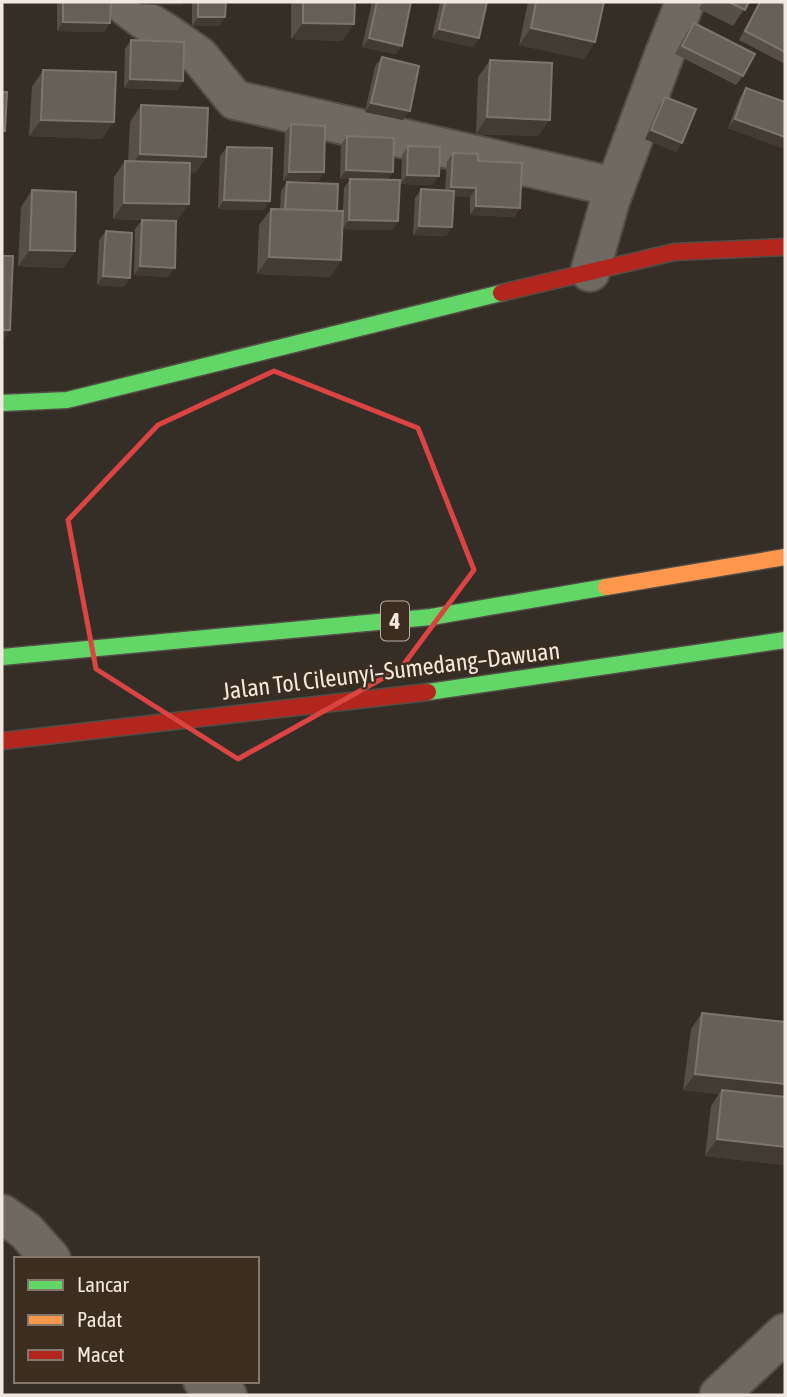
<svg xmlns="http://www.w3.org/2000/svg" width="787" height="1397" font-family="'Asap Condensed',sans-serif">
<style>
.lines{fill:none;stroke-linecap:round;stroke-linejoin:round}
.street-casing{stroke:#534d45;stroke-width:42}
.fast-casing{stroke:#534d45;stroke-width:19}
.slow-casing{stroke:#534d45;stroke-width:19}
.jam-casing{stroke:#534d45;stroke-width:19}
.street{stroke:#6f6962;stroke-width:38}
.fast{stroke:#63d668;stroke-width:16}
.slow{stroke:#ff974d;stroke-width:16}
.jam{stroke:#b3261e;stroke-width:16}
.wall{fill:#564f48}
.shaded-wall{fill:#423b34}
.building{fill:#666059;stroke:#7c756e;stroke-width:2}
.marked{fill:none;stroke:#da4543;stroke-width:5;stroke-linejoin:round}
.labels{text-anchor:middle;stroke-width:5;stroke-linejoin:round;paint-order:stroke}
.shield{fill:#3b2e20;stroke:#bab0a6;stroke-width:2}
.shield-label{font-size:23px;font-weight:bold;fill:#f1e8df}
.street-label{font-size:24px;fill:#f1e8df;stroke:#3b2e20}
</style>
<rect width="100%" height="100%" fill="#352e26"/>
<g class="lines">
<g class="street-casing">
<path id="street" d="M126,2l1,5 16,12 23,14 33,23 36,44 380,87
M590,272l20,-71 53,-143 22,-56
M2,1214l24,17 25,28
M203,1381l24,14
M719,1395l66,-62"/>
</g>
<g class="fast-casing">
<path id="fast" d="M2,403l65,-3 434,-107
M2,657l429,-40 175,-30
M428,692l357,-52"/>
</g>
<g class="slow-casing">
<path id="slow" d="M606,587l179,-30"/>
</g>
<g class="jam-casing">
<path id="jam" d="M501,293l173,-41 111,-5
M2,741l426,-49"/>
</g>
<use href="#street" class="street"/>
<use href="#fast" class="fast"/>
<use href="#slow" class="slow"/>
<use href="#jam" class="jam"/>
</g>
<path class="wall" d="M57,2h54l-1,21 -6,9 -47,-1z
M192,2h34l-1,15 -6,9h-27z
M291,2h64l-13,39 -51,-2z
M372,2h39l-9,44 -7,8 -33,-7z
M440,2h47l-8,36 -6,9 -41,-9z
M528,2h76l-9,40 -11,17 -65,-14z
M703,2h46l-16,24 -34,-17z
M759,2h20l6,3v59l-46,-24z
M694,23l49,53 -7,9 -61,-31 12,-22z
M131,40l52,41 -6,9 -53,-2 1,-39z
M382,57l21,63 -38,-8 10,-46z
M490,60l48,76 -62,-2 2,-57z
M43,70l59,69 -73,-3 3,-49z
M746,88l39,14v47l-57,-21 12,-31z
M665,97l11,55 -31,-13 14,-33z
M141,105l65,52 -11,16h-5l-13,48h-1l-8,56 -34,-2 1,-46 7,-9 -29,-1 1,-42 11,-16h3l2,-39z
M291,124l33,48 -6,9h-35l2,-48z
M347,136l46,36 -6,8 11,41 -6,9 -50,-1 2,-41 6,-9h-10l1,-34z
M408,146l31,30 -7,9 -31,-1 1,-29z
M227,147l37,63 -46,-1 2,-53z
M453,153l25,8 42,47 -6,9 -44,-2v-18l-16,-1 -2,31 -6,9 -33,-1 2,-37 6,-9 24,1 2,-28z
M287,182l50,29 4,49 -11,17 -73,-3 2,-49 12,-16h9l1,-18z
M32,190l43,61 -12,17 -45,-2 3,-59z
M106,231l18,56 -27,-2 2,-45z
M702,1013l83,152 -80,-9 6,-50 8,-12 -36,-4 8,-61z"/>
<path class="shaded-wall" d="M141,2h44l-3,4 -43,-2z
M198,17h27l-6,9h-27z
M63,22l47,1 -6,9 -47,-1z
M303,23l51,1 -12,17 -51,-2z
M531,28l64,14 -11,17 -65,-14z
M439,29l40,9 -6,9 -41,-9z
M369,38l33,8 -7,8 -33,-7z
M130,79l53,2 -6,9 -53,-2z
M371,103l39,8 -7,9 -38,-8z
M487,117l63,3 -12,16 -62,-2z
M735,119l50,18v12l-57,-21z
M41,120l73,2 -12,17 -73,-3z
M651,130l31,13 -6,9 -31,-13z
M140,154l66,3 -11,16 -67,-2z
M346,170l47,2 -6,9 -47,-2z
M289,172h35l-6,9h-35z
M407,175l32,1 -7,9 -31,-1z
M451,187l25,1 -6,9 -25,-1z
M224,200l46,1 -6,9 -46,-1z
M124,203l65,1 -12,17 -64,-2z
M476,206l44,2 -6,9 -44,-2z
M349,220l49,1 -6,9 -50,-1z
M419,226l33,1 -6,9 -33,-1z
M30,250l45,1 -12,17 -45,-2z
M269,257l72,3 -11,17 -73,-3z
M140,266l35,2 -7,9 -34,-2z
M103,276l27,2 -6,9 -27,-2z
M2,330h8l-8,13z
M695,1074l90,10v18l-63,-12 -3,4 -36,-4z
M717,1139l68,8v18l-80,-9z"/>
<path class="building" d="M63,2h48l-1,21 -47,-1z
M198,2h28l-1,15h-27z
M303,2h52l-1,22 -51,-1z
M377,2h34l-9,44 -33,-8z
M445,2h42l-8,36 -40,-9z
M536,2h68l-9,40 -64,-14z
M729,2h20l-4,8z
M760,2h19l6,3v47l-40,-21z
M694,23l61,31 -12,22 -61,-30z
M131,40l53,2 -1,39 -53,-2z
M382,57l37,9 -9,45 -39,-8z
M490,60l62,3 -2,57 -63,-3z
M43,70l73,2 -2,50 -73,-2z
M746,88l39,14v35l-50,-18z
M2,92h5l-2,39h-3z
M665,97l31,12 -14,34 -31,-13z
M141,105l67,3 -2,49 -66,-3z
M291,124l34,2 -1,46h-35z
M347,136l47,2 -1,34 -47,-2z
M408,146l32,1 -1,29 -32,-1z
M227,147l45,1 -2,53 -46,-1z
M453,153l25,1v7l44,2 -2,45 -44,-2v-18l-25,-1z
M125,161l65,2 -1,41 -65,-1z
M350,179l50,1 -2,41 -49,-1z
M287,182l51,2 -1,27 -52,-2z
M421,189l33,2 -2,36 -33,-1z
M32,190l44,2 -1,59 -45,-1z
M271,209l72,2 -2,49 -72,-3z
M142,220l34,1 -1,47 -35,-2z
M106,231l26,2 -2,45 -27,-2z
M2,256h11l-3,74h-8z
M702,1013l83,9v62l-90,-10z
M722,1090l63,7v50l-68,-8z"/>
<path class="marked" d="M274,371l144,57 56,142 -73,98 -163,91 -142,-90 -28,-149 90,-95z"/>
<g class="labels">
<rect class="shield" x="381" y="601.5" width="28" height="39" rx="5"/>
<g class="shield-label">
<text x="395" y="629">4</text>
</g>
<g class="street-label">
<text transform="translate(391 671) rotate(-7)" y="8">Jalan Tol Cileunyi–Sumedang–Dawuan</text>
</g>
</g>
<rect width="787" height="1397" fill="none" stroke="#f1e8df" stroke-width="7"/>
<rect x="14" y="1257" width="245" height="126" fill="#3b2e20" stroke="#84786c" stroke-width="2"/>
<rect x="28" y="1280" width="35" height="10" fill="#63d668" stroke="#84786c" stroke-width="2"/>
<text x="77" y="1292" font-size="21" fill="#f1e8df">Lancar</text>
<rect x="28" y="1315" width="35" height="10" fill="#ff974d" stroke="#84786c" stroke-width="2"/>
<text x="77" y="1327" font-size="21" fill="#f1e8df">Padat</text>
<rect x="28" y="1350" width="35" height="10" fill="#b3261e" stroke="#84786c" stroke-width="2"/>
<text x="77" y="1362" font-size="21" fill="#f1e8df">Macet</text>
</svg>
